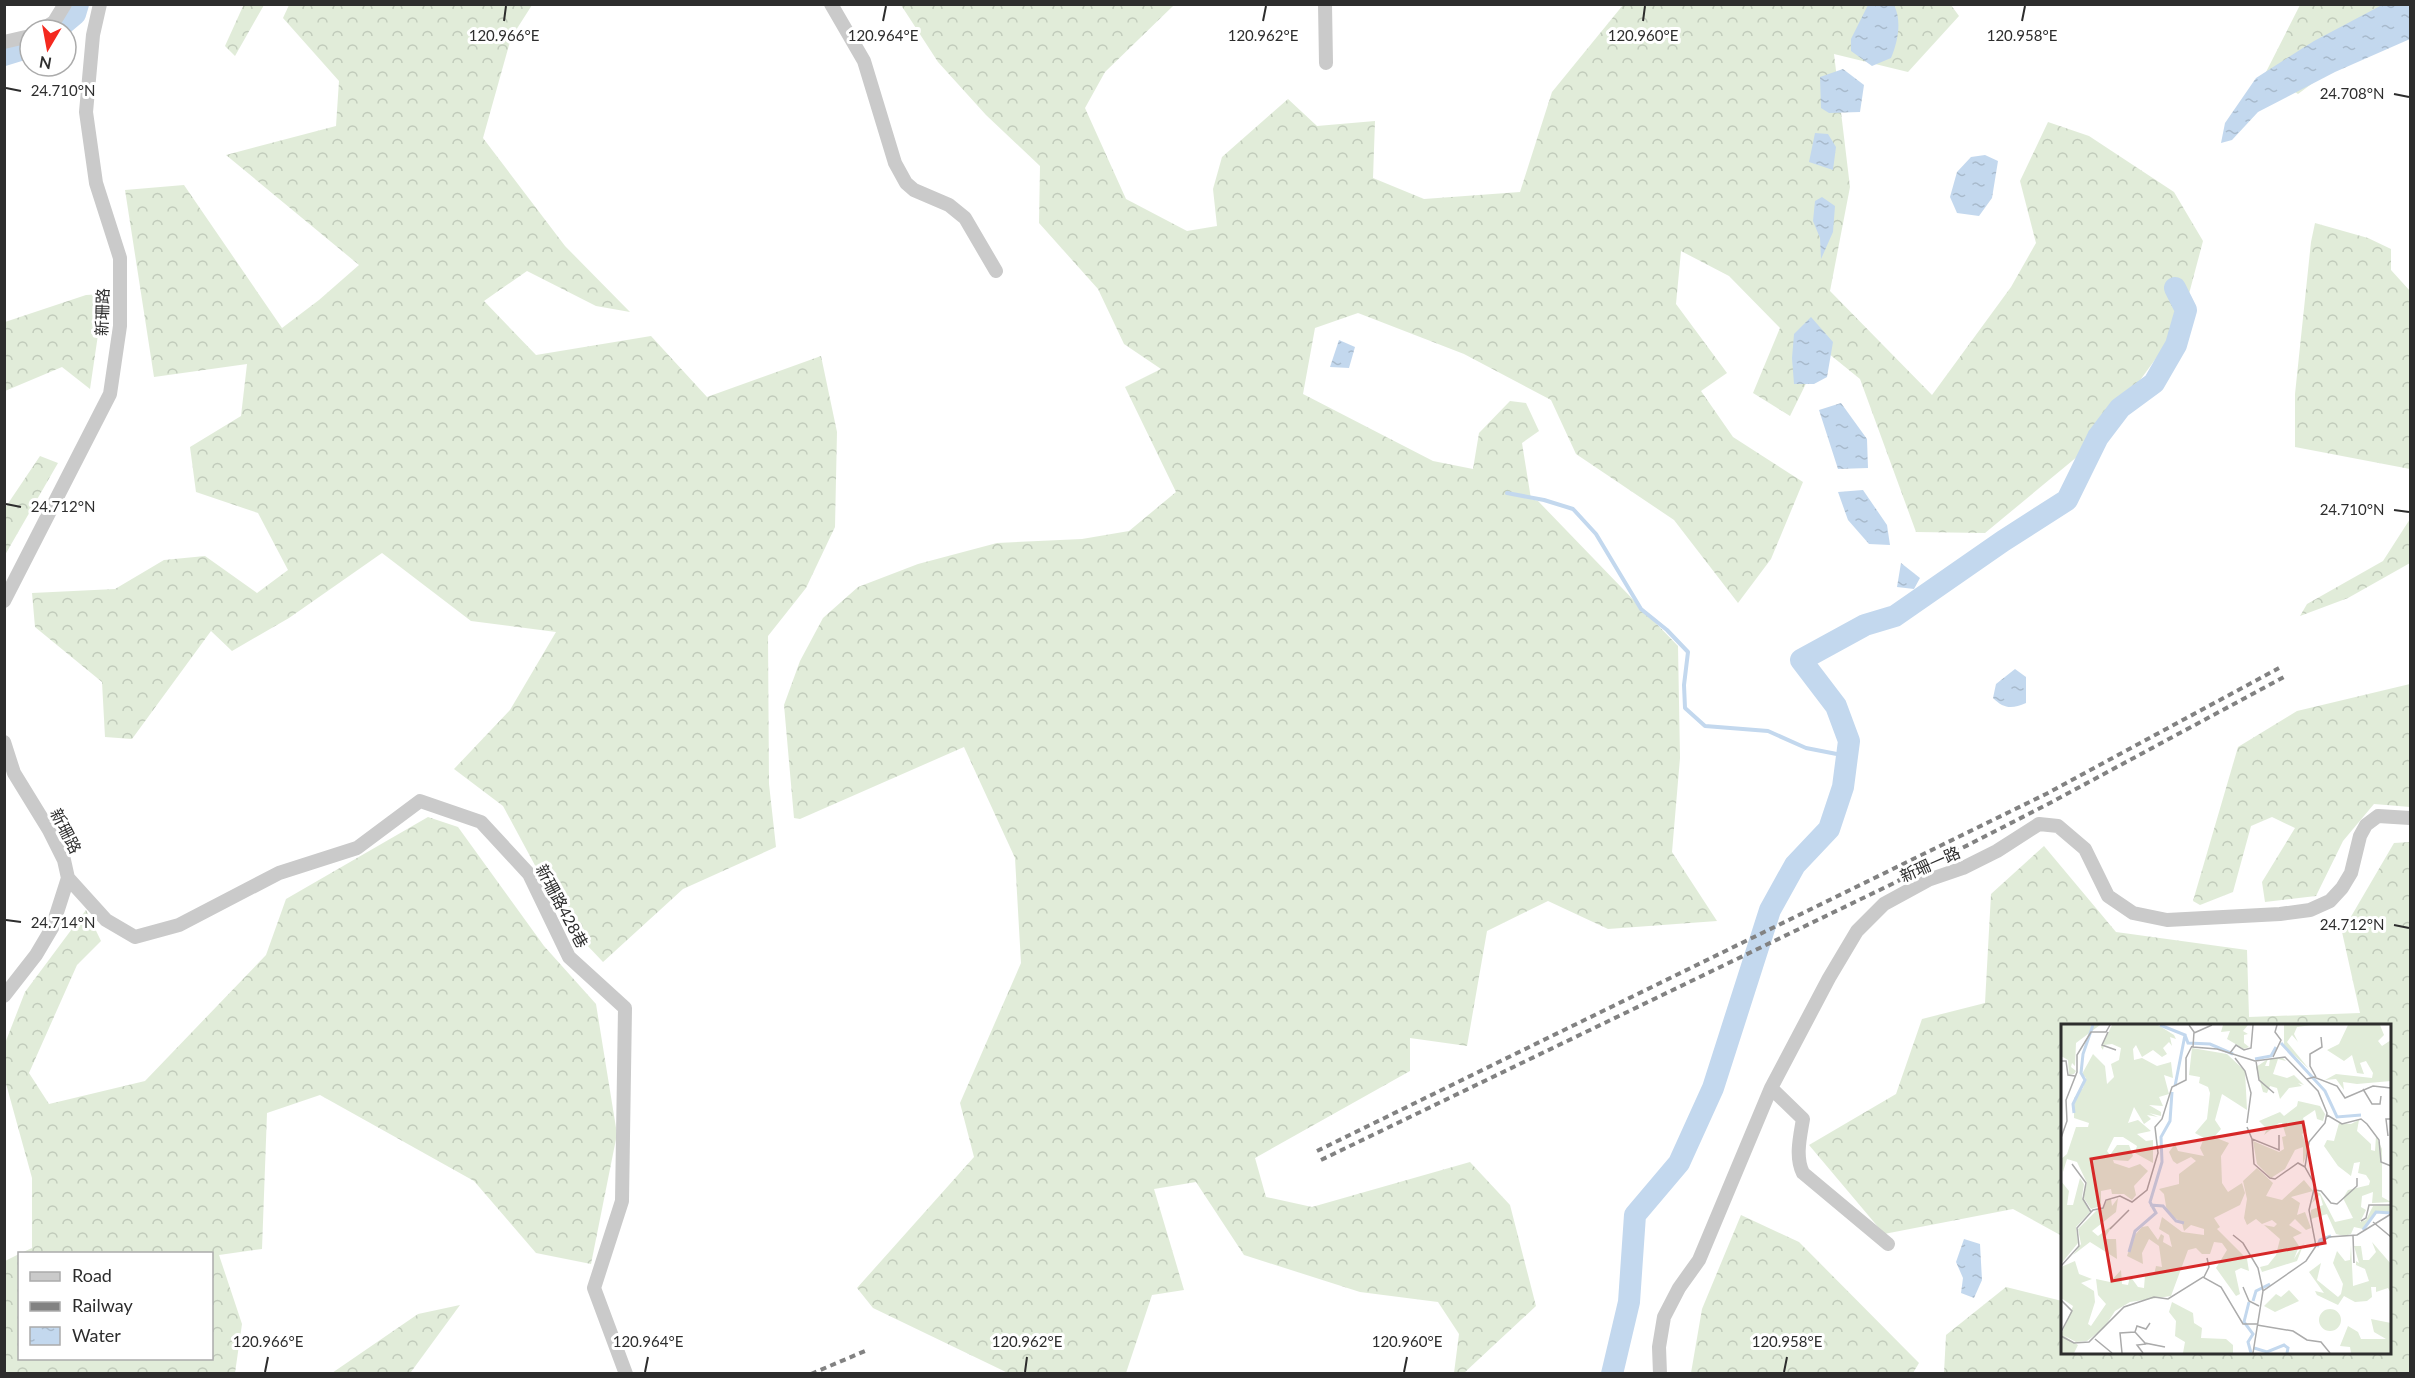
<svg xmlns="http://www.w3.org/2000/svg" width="2415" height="1378" font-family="Lato,'Noto Sans TC',sans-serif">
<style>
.forest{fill:url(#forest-crowns)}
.water{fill:url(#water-ripples)}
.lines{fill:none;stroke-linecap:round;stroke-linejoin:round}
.stream{stroke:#c3d8ee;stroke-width:4}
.river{stroke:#c3d8ee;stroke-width:22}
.minor{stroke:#cacaca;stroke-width:14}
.rail{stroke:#828282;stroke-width:4;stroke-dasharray:6 4.5;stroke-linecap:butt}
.ticks{fill:none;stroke:#2d2d2d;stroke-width:2}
.labels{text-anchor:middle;stroke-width:6;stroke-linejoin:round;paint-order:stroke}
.street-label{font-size:16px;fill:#2d2d2d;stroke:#fff}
.inset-river{fill:none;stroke:#c3d8ee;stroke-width:3}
.inset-road{fill:none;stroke:#ababab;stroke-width:1.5}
.view{fill:#d62828;fill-opacity:0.15;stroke:#d62828;stroke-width:3}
.inset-edge{fill:none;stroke:#2d2d2d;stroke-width:3}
.ticks-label{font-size:15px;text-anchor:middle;fill:#2d2d2d;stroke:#fff;stroke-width:6;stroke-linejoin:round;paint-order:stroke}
</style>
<defs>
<pattern id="forest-crowns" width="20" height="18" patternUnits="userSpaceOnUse" patternTransform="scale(1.5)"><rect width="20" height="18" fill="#e1ecd9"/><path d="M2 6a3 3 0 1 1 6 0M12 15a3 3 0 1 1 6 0" fill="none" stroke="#c1cbbb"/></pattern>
<pattern id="water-ripples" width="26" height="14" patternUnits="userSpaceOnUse" patternTransform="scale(1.5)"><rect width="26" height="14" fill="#c3d8ee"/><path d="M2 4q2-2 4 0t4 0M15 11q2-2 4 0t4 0" fill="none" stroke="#a8bacc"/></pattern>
</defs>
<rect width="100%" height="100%" fill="#fff"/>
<path class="forest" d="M244,4l20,1 -29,51 -10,-10z
M289,5h243l-21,33 -28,100 82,108 65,66 -34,-6 -69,-35 -43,30 52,54 115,-19 56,61 114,-41 16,76 -2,95 -29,61 -38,48 1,148 7,63 -93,42 -80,73 -37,-39 -63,-117 -49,-37 56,-59 46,-78 -85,-11 -89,-68 -93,65 -57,33 -21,-20 -79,108 -27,-2 -3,-55 -67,-55 -3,-34 83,-4 49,-29 41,-4 52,37 31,-23 -30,-57 -62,-21 -6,-45 51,-31 6,-52 -93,13 -29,-187 59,-5 98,143 37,-28 40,-35 -133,-110 110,-29 3,-45 -56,-63z
M901,5h273l-69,67 -20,36 41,91 61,32 30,-5 -4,-37 9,-32 66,-58 29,27 58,-5 -2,57 51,21 96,-7 32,-100 71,-87h328l8,11 -51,56 -74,-18 16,133 -20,104 102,104 79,-108 25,-44 -16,-62 28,-59 41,14 85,56 29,49 -22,83 -86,118 -110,91 -69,-1 -56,-153 -37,-30 -33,67 -37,-23 27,-65 -51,-52 -48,-25 -5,53 51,69 -26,18 32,46 70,45 -32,77 -33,44 -64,-83 -98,-66 -25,-54 -87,-46 -106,-41 -43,15 -12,66 130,67 40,8 6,-36 31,-32 16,2 13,28 -17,12 9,56 7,2 140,145 2,112 -8,94 45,69 -109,8 -60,-28 -61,30 -20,115 -57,-8v33l-155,87 11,39 46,10 158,-45 40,43 26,101 -72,67h-10l5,-39 -21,-32 -78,-10 -116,-37 -48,-73 -42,7 30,101 -32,5 -26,78h-118l-135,-65 -16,-20 117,-131 -14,-54 61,-140 -6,-105 -51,-111 -164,72 -6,-1 -10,-113 16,-44 23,-43 35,-31 60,-23 79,-21 85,-4 47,-8 47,-39 -51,-105 36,-18 -37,-25 -26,-55 -59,-66 1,-57 -54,-51 -48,-53z
M2300,5h110v6l-112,83 -32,-22z
M2315,223l53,15 23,11v21l19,21v178l-115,-22v-53l16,-152z
M104,294l-14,95 -28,-22 -57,24v-69l81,-27z
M40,456l18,7 -53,92v-47z
M2410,519v44l-62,35 -48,18 7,-12 76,-43z
M2410,684v123l-36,-3 -31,37 -27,55 -51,6 -3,-20 33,-54 -23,-11 -21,9 -18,66 -33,13 -7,-4 45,-154 59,-36z
M428,817l30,10 86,119 52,58 21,130 -26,130 -55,-11 -62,-72 -154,-86 -53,18 -5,136 -43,6 23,69 -7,49h-230v-112l14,-7 1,104h192v-104l-191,-1 11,-5v-70l-27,-98 -1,-34 21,-54 61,-82 15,31 -24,24 -48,108 20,31 96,-23 121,-126 20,-56z
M2410,842v531h-466l2,-38 60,-48 56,14v51h328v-326h-328v210l-49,-27 -129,25 -75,-89 87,-51 26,-75 63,-16 6,-109 53,-48 72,86 131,18 2,67 111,-4 -18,-81 52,-89z
M1741,1215l58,27 120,121 -6,10h-222l11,-64z
M460,1305l-49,67 1,1h-80l86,-59z"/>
<path class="water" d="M1868,5h26c8,16 4,36 -3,53l-19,8 -21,-15v-12z
M2382,5h28v34l-75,33 -77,40 -26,28 -11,3 4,-20 31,-45 58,-37z
M1843,69l21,16 -4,27 -31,1 -8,-5 -1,-31z
M1815,133l13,1 8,13 -3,23 -24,-8z
M1985,155l13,6 -6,37 -13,18 -22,-3 -7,-16 7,-25 14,-15z
M1822,197l13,9 -2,26 -12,27 -1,-21 -7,-17 2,-20z
M1811,317l22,25 -6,35 -13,7h-20l-2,-26 2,-24z
M1339,340l16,7 -6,21 -19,-1z
M1841,403l26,36 1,29 -30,1 -19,-59z
M1863,490l24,35 3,20 -21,-1 -21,-24 -10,-28z
M1901,563l19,15 -6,11 -17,-2z
M2015,669l11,8v26c-14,6 -22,6 -33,-5l3,-14z
M1964,1239l16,5 2,36 -8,18 -13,-5 2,-15 -7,-16z"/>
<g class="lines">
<path class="stream" d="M1507,493l37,7 29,9 23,25 45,75 26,21 21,22 -4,33 1,23 20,18 63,5 38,17 41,8"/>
<path class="river" d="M56,30l19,-16 3,-10
M4,55l26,-8
M1612,1374l17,-72 6,-87 44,-52 34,-75 57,-178 25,-45 34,-36 14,-42 6,-46 -13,-35 -35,-46 64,-35 30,-9 108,-75 64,-41 31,-63 22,-29 34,-25 22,-38 10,-35 -11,-22"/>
<path class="minor" d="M831,4l33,57 31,102 11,20 8,7 35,15 16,13 31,53
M1325,4l1,59
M41,30l13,-8 11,-18
M4,42l26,-6
M4,601l106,-207 10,-68v-68l-24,-75 -10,-71 7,-77 7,-31
M4,742l10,31 35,57 15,30 4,18 -16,50 -16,27 -32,41
M68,878l38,42 29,17 44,-12 100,-52 78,-25 63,-47 61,21 48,52 40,83 56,51 -3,193 -28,87 32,86
M1771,1088l32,31c-3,18 -8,38 0,54l85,71
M1660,1374l-1,-27 5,-30 15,-29 20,-28 72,-172 58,-110 28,-47 27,-27 44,-24 35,-12 34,-17 42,-27 19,2 27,23 23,47 25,17 34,7 113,-6 30,-4 20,-9 12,-13 9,-15 9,-37 6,-11 12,-9 32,2"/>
<path class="rail" d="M1317,1151l729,-357 233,-126
M1321,1160l569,-275 160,-82 234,-126
M811,1374l54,-23"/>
</g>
<path class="ticks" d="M504,21l2,-15M883,21l3,-15M1263,21l3,-15M1643,21l2,-15M2022,21l3,-15M6,88l15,3M2394,94l15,3M6,504l15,3M2394,510l15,2M6,920l15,2M2394,925l15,3M265,1372l3,-15M645,1372l3,-15M1025,1372l2,-15M1404,1372l3,-15M1784,1372l3,-15"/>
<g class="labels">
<g class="street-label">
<text transform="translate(102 312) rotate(-88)" y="6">新珊路</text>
<text transform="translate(66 831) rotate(63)" y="6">新珊路</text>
<text transform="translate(1930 864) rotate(-24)" y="6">新珊一路</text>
<text transform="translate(562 906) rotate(62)" y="6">新珊路428巷</text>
</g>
</g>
<g transform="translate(2061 1024)">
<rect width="330" height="330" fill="#fff"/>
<path d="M0,1h39l-24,18 -1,23 -3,-3 -1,4 5,4 -2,3 -5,1 -1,-15 -7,-4zM51,1h46l16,10 2,4 -6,-2 2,9 -3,-4 -6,6 4,6 -5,3 -9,-7 -11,7 -6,-12 -3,4 1,11 8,-2 15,8 14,-4 2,16 -9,-3 5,19 -10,3 4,9 -14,-1 12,7v4l-12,-3 9,4 -11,-2 4,4 -7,5 -10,-17 -6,16 10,-3 13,11 -14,3 9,7 7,-1v23l-18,-10 2,-7 -14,-9h-9l-7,14 3,4 7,-10h12l4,11 -5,5 -15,-1 1,3 15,5 11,-4 8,7 -14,15 2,9 -4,5 -8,-6h-12l-1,-5 -10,2v15l-10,3 -8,-12 4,-14 -10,-21 -10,-3 -4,13 -2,-13 6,-5 9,-27h12l1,-4 -15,-5v-20l9,-10 3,-10 -4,-4 11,-20 12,12 2,18 7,-7 -3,-13 8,-4 2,-12 -9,-4 -8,1 -1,5 -2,-3zM162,1h25l-5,6 5,3 -4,1v8l5,4 -5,2 -17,-10 3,-8 -9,1zM223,1h28l-15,2 -3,7 4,8 -6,-7 -5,7 22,27 -25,-23zM287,1h32l4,10 -6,6 4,5 9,-6v41l-34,3 -14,-2 1,8 -8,-11 -11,1 11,-6 36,4 1,-5 -7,-12 -6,2 4,11 -7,-1 -5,-18 -8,6 -17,-11 12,-6zM131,24l35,6 18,17 2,39 -25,-16 -7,26 6,9 -7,8 15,6 -8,13 1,27 6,9 14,-9 3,10 -5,12 -26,13 6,9 -3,2 30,30 2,12 -8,-3 -6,3 5,23 -4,2 -20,-28 11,-18 -5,-7 -8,-1 -4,12h-8l-6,-6 -8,2 -17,46 -41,6 -15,9 -11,17 -17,13 -11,1 -13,-7 15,10 -4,8h-12l-1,-18 12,-29 -12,-8v-31l14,-6 4,13 13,5 -11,4 13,8 1,11 -7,22 3,2 15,-22 -8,-9 -2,-16 14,3 11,-12 1,14 6,1 2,-9 8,11 6,1 1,-13h9l2,-9 6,1 -3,-21 -10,-7 -7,14 1,11 -16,-8 6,-19 9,-10 6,-1 10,14 3,-6 3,2 -1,6 9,5 -3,-12 -10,-6 3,-12 20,15 22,3v-6l-13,-4 -7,6 -2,-8 -15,-11 -3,-18 -5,-5 20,-5v-10l17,-13 -5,-4 -14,7 -4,-3 -4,-9 6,-8 3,7 26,5 -4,-8 4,-10 -9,-5 12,-14 3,-26 -2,-6 -9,-4 1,-6 -11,-2zM221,33l4,4 -8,-2 -5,15 14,4 7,-3 10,10 -6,-2 4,3 -13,2 -9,11 -3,-11 -7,-2 -3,7 -4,-1 -7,-25 12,-8 -3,7h4l1,-7zM237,77l22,5 5,8 -2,7 -6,-2 -2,-9 -12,8 4,13 -5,3 6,16 -5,14v-17l-8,3 -10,19 -14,9 -14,-14 -4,-23 26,11 5,-3 -2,-12 4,-1 -4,-13h-3l-15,12 3,-6 -8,-8 21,-9 4,4 13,-10zM298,96l-2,11 14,13v6l4,1 1,-15 6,13v48l9,5 -19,1 1,-11 -11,4 -1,11 5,3 -6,12 6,-2 7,-14 18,-1v7l-16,1 -12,16 -9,-2 -3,7 -7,2 -8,-2 -9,-20 -16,5v-9l12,-5 -3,-10 -8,8 4,-11 4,1 15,29 18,-4 -10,-20 5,-8 21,-5 1,-4 -4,-6 -8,-2 2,-11 -6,1 -3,13 -13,-10 -14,-20 3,-6 7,1 5,-18 12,1zM196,144l16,15 -7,13 16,4 22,-20 9,11 -22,6 9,6 -3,12 8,-3 6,16 -5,2 -11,-11 -6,6 13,8 -9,4 6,9 -5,13 10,-16 -7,18 -35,11 -2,-5 8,-2 8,-10 4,-16 -16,-14 10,2 3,-3 -5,-4 -10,4 -6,-5 -9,6 -3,-7 3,-19 -4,-18zM19,154l4,6 -2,13 8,15 -14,15 2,16 -17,21v-83l8,10 -2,14h6zM57,174l-2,14 -24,19 6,5 15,-11 -9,14h12l1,20 -27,-17 -17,13 8,-11 -3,-15 19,-19 6,-1 4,-9 4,-1 1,7zM311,218l19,22v29l-3,-5 -12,4v-5h-5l1,10 -5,4 -12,1 -11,-6 -6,9 -21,-10 -2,-4 9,2 -15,-21 12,-9 -4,17 21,17 3,-3 2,-10 -10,-21 4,-12 8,10 5,-1 1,-15 2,41 16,-5 -4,-12 -9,-4v-4l3,2 -5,-17h7l2,14h6l7,-8zM228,266l10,11 -24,11 -11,-6 12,-12 5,3zM111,278l21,11 1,10 8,5 -1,10 25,1 7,6v8h-50l2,-11 -10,-6 1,-15 -7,-9zM258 296a11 11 0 1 1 22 0a11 11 0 1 1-22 0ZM310,295l20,4v30h-40l-1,-6 -10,-1 8,-20 10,6 3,7h25l-12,-7z" fill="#e1ecd9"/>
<path class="inset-river" d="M99,1l25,10 -10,51M124,11l3,8 22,1 23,10M220,19l44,48 12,26 24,-2M194,35l16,-3 5,-9M13,89l-1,-9 12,-24 -4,-7 2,-19 10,-29M89,181l13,1 13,15 8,2M302,206l13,-18 15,1M256,223l3,-7 11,-4M68,228l6,-21 21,-18 -6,-11 12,-40 -1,-25 9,-16 2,-29M192,277l3,-10 14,-7M188,278l-5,20 9,12 -5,8 3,11M193,324l13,4 17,-7 4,3 -1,5"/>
<path class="inset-road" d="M128,1l5,7 -1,15 24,2 38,12 30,-4 33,34 9,22 -2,10 -16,19 -4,25 10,18 -6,25 7,36 -10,15 -43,30 -10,62M47,8l-6,13 14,5M133,9l18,-8M169,29l6,-8 8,5 7,-2 2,-23M212,33l8,-17 -6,-8 2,-7M174,34l10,13 6,22 -4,30M0,37h5l2,14 7,1M195,37l3,19 15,13M255,53l-6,-11v-12l12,-7 -1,-10M246,55l7,-2 23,9 8,12 28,-12 18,2M302,65l9,15h8l1,-8M266,91l15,9 19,-5 6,5 12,16 2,22 10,4M186,103l5,12 27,11v-15M327,112l-2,-17h5M0,114l6,-17 -1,-21 11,-28v-17l14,-23h15l4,-7M191,115l2,25 16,14 5,1 23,-16 7,4M11,140l14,19 -3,16 8,13M254,166l6,1 10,12 6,1 20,-18v-8M300,197l5,-3 3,-13h22M312,198l18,15M49,205l19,-19M172,211l10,8 15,25 5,23M292,212l1,27M255,222l13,-9 28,-2 34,-21M0,242l18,-20 -2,-18 16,-18 10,-2 3,-8 14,-4 12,6 15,-12 11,-37 -3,-26 7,-8 10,-32 14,-7v-22l6,-12M143,253l5,-10 -2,-9M182,263l6,14 10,5M0,276l11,11 -11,21M196,301l36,6 14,9 14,2 9,11M74,308l10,11 20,4M0,312l13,7 15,-1 35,-35 30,-10 14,2 35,-22 18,10 22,37h14M34,315l17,14M61,329l-2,-20 15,-1 2,-6 9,3 4,-6M82,329l-6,-8 9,-1"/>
<path class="view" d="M242,98l22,121 -213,38 -21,-122z"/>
<rect width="330" height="330" class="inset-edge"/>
</g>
<g class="ticks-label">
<text x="504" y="41">120.966°E</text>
<text x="883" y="41">120.964°E</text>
<text x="1263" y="41">120.962°E</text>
<text x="1643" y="41">120.960°E</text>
<text x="2022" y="41">120.958°E</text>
<text x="63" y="96">24.710°N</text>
<text x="2352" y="99">24.708°N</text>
<text x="63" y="512">24.712°N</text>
<text x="2352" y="515">24.710°N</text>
<text x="63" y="928">24.714°N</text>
<text x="2352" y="930">24.712°N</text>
<text x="268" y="1347">120.966°E</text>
<text x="648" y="1347">120.964°E</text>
<text x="1027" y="1347">120.962°E</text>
<text x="1407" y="1347">120.960°E</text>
<text x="1787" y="1347">120.958°E</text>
</g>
<rect width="2415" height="1378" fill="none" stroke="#2d2d2d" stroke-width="12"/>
<rect x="18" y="1252" width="195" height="108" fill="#ffffff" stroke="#ababab" stroke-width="1.5"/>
<rect x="30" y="1272" width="30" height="9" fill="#cacaca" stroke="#ababab" stroke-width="1.5"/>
<text x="72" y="1282" font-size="18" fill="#2d2d2d">Road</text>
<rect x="30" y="1302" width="30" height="9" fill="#828282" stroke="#ababab" stroke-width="1.5"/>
<text x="72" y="1312" font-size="18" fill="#2d2d2d">Railway</text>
<rect x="30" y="1327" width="30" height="18" fill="url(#water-ripples)" stroke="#ababab" stroke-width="1.5"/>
<text x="72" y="1342" font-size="18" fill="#2d2d2d">Water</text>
<g transform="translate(48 48) rotate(190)"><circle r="28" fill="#ffffff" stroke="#ababab" stroke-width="1.5"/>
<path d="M0-4.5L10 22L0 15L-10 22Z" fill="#f4291f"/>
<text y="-9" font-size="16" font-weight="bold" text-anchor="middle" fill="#2d2d2d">N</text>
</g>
</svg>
